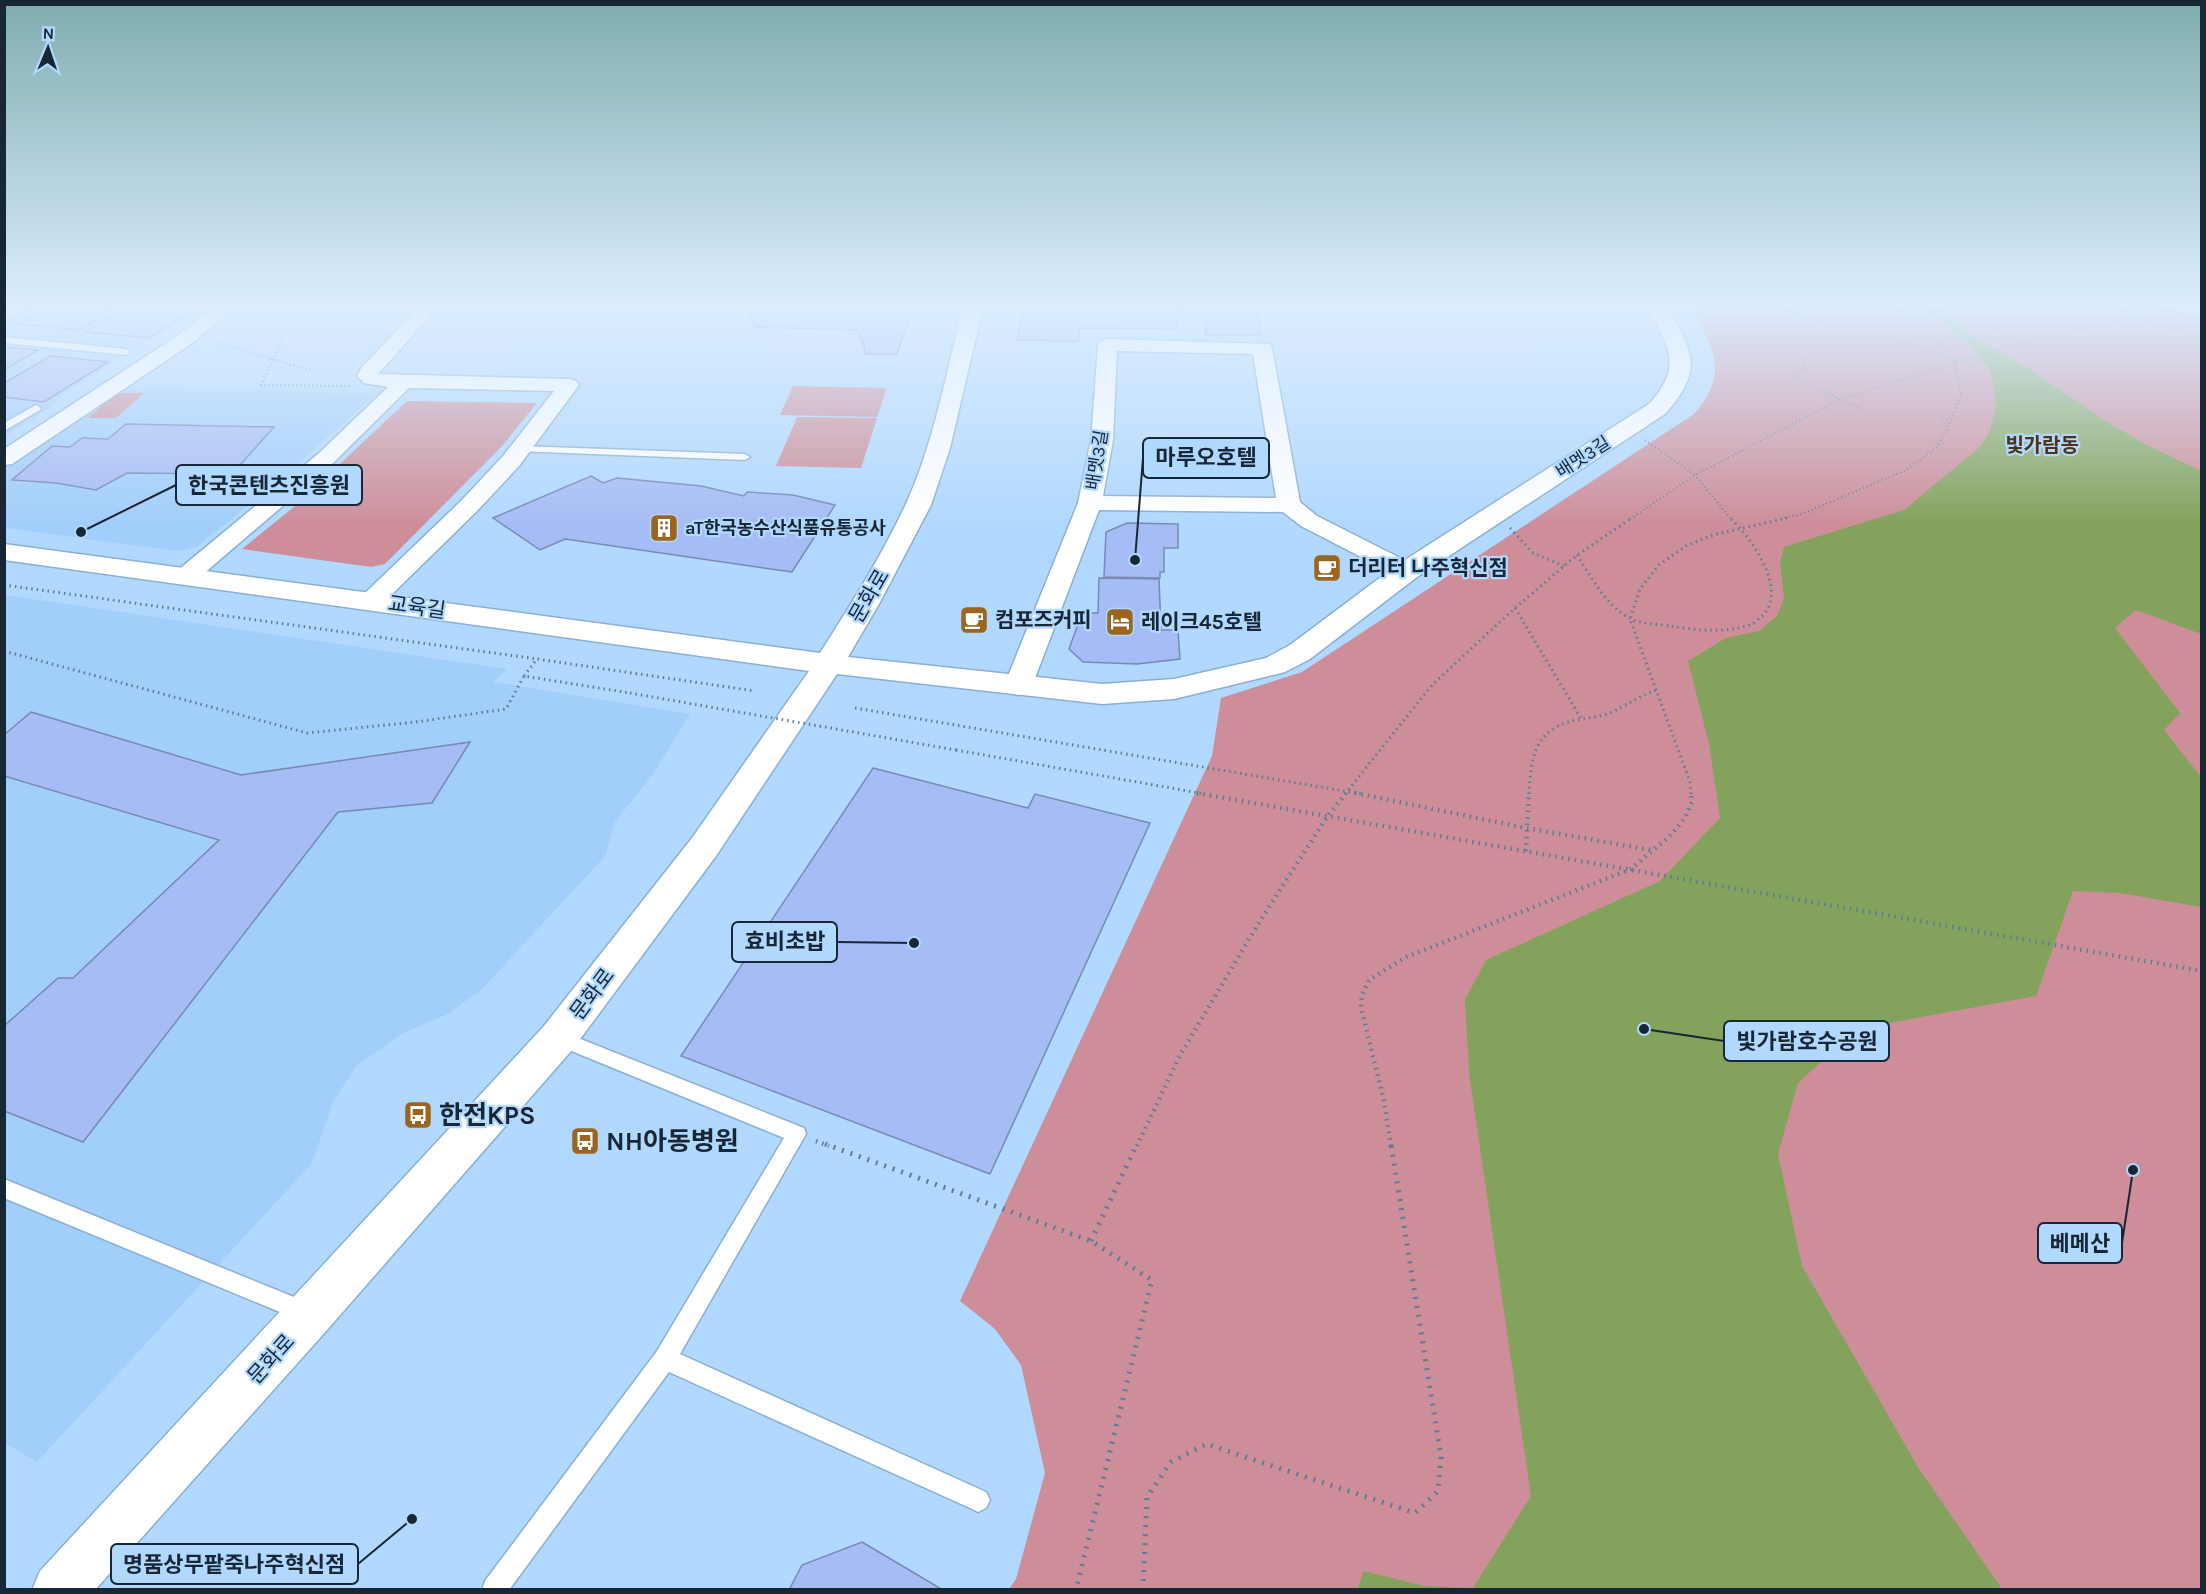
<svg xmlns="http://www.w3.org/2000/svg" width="2206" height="1594" font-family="Karla,'Noto Sans KR',sans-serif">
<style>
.built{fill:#a1cefa}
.green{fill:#cd8e99}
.water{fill:#83a25b}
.building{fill:#a6bcf4;stroke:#7889b4;stroke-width:1.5}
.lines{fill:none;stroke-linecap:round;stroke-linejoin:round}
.lane-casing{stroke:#89afd4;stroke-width:3}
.street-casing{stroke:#89afd4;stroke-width:3}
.secondary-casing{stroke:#89afd4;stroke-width:3}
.path-far3{stroke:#617b95;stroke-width:2;stroke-dasharray:1 3;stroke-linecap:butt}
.path-far2{stroke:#617b95;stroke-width:3;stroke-dasharray:1.5 4;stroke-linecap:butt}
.path-far1{stroke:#617b95;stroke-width:4.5;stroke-dasharray:1.5 5;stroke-linecap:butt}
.path{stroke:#617b95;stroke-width:5;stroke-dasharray:2 7;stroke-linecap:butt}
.lane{fill:#fff;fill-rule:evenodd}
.street{fill:#fff;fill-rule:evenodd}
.secondary{fill:#fff;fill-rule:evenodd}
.path-bridge{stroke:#617b95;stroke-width:3;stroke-dasharray:1.5 4;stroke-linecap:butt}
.labels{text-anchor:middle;stroke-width:4.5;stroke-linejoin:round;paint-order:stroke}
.far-street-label{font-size:18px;fill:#182736;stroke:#b1d8fe}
.far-poi-label{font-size:18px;font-weight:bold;fill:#182736;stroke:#b1d8fe;text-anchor:start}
.far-quarter-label{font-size:20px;font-weight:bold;fill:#4f3414;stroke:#b1d8fe}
.poi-label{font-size:21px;font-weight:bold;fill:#182736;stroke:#b1d8fe;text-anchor:start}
.street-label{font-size:21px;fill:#182736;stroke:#b1d8fe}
.near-poi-label{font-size:26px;font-weight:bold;fill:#182736;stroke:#b1d8fe;text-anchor:start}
.leader{fill:none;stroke:#182736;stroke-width:2}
.callout-dot{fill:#182736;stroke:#b1d8fe;stroke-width:2}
.callout{fill:#b1d8fe;stroke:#182736;stroke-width:2}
.callout-label{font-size:22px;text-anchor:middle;font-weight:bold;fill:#182736}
</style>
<rect width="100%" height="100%" fill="#b1d8fe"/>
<path class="built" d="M5,303h205l-150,93 -6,9 -49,31z
M160,388l216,6 -106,94 -74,59 -19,4 -172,-23v-65l114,-73z
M5,595l502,74 -14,13 197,32 -37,60 -39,49 -8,32 -124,134 -34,25 -45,19 -47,33 -23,36 -21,61 -275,299 -32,-19z"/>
<path class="green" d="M1760,305l415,3 26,6v1275h-1192l7,-10 29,-106 -24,-108 -26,-36 -35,-28 252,-545 9,-58 81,-26 392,-258c35,-40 20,-60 1,-103l9,-5z
M793,386l94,2 -10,29 -97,-2z
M117,393h27l-28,25h-28z
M407,401l130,2 -35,43 -117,118 -14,3 -129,-18 53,-43z
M797,417l80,1 -16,50 -85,-2z"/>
<path class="water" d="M1919,303h13l46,36 51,30 78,53 38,22 56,27v163l-65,-24 -21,18 65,85 -16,17 37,47v130l-81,-14 -47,-2 -37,105 -179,33 -59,54 -20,71 24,112 117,203 83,120h-644l5,-18 61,15 49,2 58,-92 -62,-423 -4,-73 21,-40 174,-79 60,-63 -11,-74 -21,-83 38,-23 33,-7 18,-15 7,-17 -4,-37 4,-15 120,-37 77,-64 9,-15 6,-25 -5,-35 -24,-30z"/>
<path class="building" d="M4,303h39l-34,19 -5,-1z
M55,303h67l-42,27 -62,-6z
M134,303h70l-55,35 -64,-6z
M743,303h62l100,6 6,4 -14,41h-32l-1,-8 -7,-16 -102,-3z
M1024,303h153v26l-97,-1 -2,13 -61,-1z
M1180,303h77l4,32h-55l-1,-13h16l-1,-6h-39z
M4,347l34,3 -34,20z
M51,356l57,6 -64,40 -40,-5v-14z
M126,424l148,3 -42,47 -105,-1 -31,17 -40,-7 -44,-3 40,-34 18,1 12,-9 26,1z
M591,476l12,7 14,-5 84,8 43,10 3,-4 46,3 42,10 -43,67 -227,-33 -25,11 -47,-32z
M1127,523l51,1v24h-14v24h-4v6l-56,-1 2,-45z
M1099,578l60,1 2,51h17l2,29 -43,5 -54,-2 -14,-13 13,-36h16z
M31,712l210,63 229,-33 -38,61 -94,9 -255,330 -79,-31v-85l54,-48h15l146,-138 -215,-64v-41z
M873,768l155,40 7,-14 115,29 -160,351 -309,-118z
M862,1542l81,48h-154l13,-25z"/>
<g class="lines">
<g class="lane-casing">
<path id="lane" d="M4,337l122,12 5,3 -5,3 -122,-12z
M36,405l5,3 -1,2 -36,21v-8z
M520,446l225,8 5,3 -5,3 -229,-9v-4z
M558,1030l246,98 2,6 -126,220 306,138 4,8 -4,8 -8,4 -8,-4 -301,-136 -160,218h-27l3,-9 172,-230 127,-213 -232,-95 -3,-5 3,-5z
M4,1179l307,125 4,7 -4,7 -7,4 -300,-124z"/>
</g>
<g class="street-casing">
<path id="street" d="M220,303h20l-49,41 -179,120 -8,1v-16l173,-113z
M423,303h19l-64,71 191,5 7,2 3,4 -60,81 -41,44 -98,96 -9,3 -9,-3 -4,-5 4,-5 100,-96 41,-44 51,-65 -145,-3 -76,75 -138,118 -9,2 -9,-2 -3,-5 3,-5 141,-117 70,-67 -24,-4 -7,-7 5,-9z
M1108,339l161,5 3,4 28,154 17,14 99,50 3,5 -3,5 -9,2 -9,-2 -97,-50 -18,-14 -184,-2 -67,176 -4,6 -10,3 -10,-3 -4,-6 74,-183 13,-63 7,-95 3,-4zM1117,351l136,3 23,144 -173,-2 10,-56z"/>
</g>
<g class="secondary-casing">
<path id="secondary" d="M964,303h20l-34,145 -19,57 -52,99 -31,53 254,27 72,-5 92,-21 24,-13 107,-80 252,-161c37,-40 17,-60 -4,-101h20c27,48 41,65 0,111l-248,163 -107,82 -25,13 -111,27 -72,5 -265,-30 -121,182 -144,194 -245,280 -232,260h-63l8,-19 504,-545 148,-188 117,-167 -805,-111v-16l816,109c30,-47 61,-96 85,-147 29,-62 42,-137 59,-203z"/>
</g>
<path class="path-far3" d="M1759,303l69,21 -33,54 66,31
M1901,303l15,14
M1964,303l27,23 34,15
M2116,304l19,13 67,21
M2122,308l43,1 37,11
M290,323l-29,62 90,1
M2158,325l29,-18
M1823,332l69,6 64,23
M2195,337l5,-28
M213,342l100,29
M1942,419l8,1
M1645,440l50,35 36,44
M1630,519l65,-44 146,-76 184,-58 110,-24
M1781,519l21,-5 104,-44 31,-23 16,-31 8,-23 -7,-35 -30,-35 -30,-14 -22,-6"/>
<path class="path-far2" d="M1510,528l23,25 31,13
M1577,555c14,22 29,50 52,63 10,6 29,6 41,8 25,4 56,8 82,-2 3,-1 7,-6 10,-8 27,-26 -11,-79 -32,-98
M4,585l533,74
M1515,608l67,112
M4,651l303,82 109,-11 90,-13 18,-33 106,17
M524,676l13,-17 218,32
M855,708l507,86
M956,750l249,44
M1345,794l87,-109 83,-77 62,-53 55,-37
M1529,794c2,-32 3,-60 39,-72 14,-4 29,-4 42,-9 16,-7 29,-17 46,-23
M1691,794l-1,-12 -60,-163 10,-30 19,-24 27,-19 27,-11 74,-17"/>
<path class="path-far1" d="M1197,793l1005,178
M1355,793l171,35 125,22
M1526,851l3,-58
M816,1141l13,5
M1137,1146l42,-89 79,-133 69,-107 19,-24
M1391,1146l-7,-45 -23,-94 1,-12 7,-15 37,-23 225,-88 42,-36 12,-15 7,-16 -1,-9"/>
<path class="path" d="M825,1144l266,97 61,39 -76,310
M1091,1241l46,-97
M1143,1590l4,-93 24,-35 35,-18 209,69 23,-22 3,-34 -50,-313"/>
<use href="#lane" class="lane"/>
<use href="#street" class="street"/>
<use href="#secondary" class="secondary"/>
<path class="path-bridge" d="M630,693l326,57"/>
</g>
<linearGradient id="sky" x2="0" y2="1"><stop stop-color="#7fadb0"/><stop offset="0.58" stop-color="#dcedff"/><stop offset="1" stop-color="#dcedff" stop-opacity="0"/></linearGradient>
<rect width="2206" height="526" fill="url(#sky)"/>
<defs>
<g id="building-square" transform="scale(1.5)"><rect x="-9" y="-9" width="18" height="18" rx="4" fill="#9b651f" stroke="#b1d8fe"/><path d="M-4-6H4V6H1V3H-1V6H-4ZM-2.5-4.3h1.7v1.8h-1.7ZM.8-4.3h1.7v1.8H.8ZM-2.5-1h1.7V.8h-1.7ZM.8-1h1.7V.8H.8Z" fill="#fff"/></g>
<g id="cafe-square" transform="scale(1.5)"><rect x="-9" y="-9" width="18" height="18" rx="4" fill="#9b651f" stroke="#b1d8fe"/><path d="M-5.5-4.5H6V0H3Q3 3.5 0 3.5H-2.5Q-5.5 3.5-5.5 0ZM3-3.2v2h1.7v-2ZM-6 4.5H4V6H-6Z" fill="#fff"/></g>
<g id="hotel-square" transform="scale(1.5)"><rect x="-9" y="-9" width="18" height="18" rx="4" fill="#9b651f" stroke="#b1d8fe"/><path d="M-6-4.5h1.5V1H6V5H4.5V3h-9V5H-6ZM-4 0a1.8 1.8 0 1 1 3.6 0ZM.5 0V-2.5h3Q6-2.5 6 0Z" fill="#fff"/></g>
<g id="bus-square" transform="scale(1.5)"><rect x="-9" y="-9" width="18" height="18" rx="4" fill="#9b651f" stroke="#b1d8fe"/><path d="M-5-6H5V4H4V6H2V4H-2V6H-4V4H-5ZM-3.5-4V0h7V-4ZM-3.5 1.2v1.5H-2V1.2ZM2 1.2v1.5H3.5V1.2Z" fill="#fff"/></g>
</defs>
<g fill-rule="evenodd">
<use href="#building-square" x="664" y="528"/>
<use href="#cafe-square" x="1327" y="568"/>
<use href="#cafe-square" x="974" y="620"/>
<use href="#hotel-square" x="1120" y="622"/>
<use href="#bus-square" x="418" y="1115"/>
<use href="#bus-square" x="585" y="1141"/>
</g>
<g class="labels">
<g class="far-street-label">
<text transform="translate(1583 457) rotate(-33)" y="6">배멧3길</text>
<text transform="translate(1097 460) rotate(-81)" y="6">배멧3길</text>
</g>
<g class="far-poi-label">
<text x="685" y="534">aT한국농수산식품유통공사</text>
</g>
<g class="far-quarter-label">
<text x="2042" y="452">빛가람동</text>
</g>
<g class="poi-label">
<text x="1348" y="575">더리터 나주혁신점</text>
<text x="995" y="627">컴포즈커피</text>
<text x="1141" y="629">레이크45호텔</text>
</g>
<g class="street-label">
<text transform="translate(869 596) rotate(-60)" y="7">문화로</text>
<text transform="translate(417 607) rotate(8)" y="7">교육길</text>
<text transform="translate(592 994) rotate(-53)" y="7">문화로</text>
<text transform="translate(271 1359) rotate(-48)" y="7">문화로</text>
</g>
<g class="near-poi-label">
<text x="439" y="1124">한전KPS</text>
<text x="606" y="1150">NH아동병원</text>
</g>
</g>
<path class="leader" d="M1135 560L1143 458M81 532L176 485M914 943L837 942M1644 1029L1724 1041M2133 1170L2122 1243M412 1519L358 1564"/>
<g class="callout-dot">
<circle cx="1135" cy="560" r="6"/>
<circle cx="81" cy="532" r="6"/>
<circle cx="914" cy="943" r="6"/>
<circle cx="1644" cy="1029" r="6"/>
<circle cx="2133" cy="1170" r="6"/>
<circle cx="412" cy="1519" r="6"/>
</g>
<g class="callout">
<rect x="1143" y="438" width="126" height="40" rx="6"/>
<rect x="176" y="465" width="186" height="40" rx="6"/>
<rect x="732" y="922" width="105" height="40" rx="6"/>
<rect x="1724" y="1021" width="165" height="40" rx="6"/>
<rect x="2038" y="1223" width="84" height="40" rx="6"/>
<rect x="111" y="1544" width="247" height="40" rx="6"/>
</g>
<g class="callout-label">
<text x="1206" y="465">마루오호텔</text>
<text x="269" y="493">한국콘텐츠진흥원</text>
<text x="785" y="949">효비초밥</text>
<text x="1807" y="1049">빛가람호수공원</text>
<text x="2080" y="1251">베메산</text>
<text x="234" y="1572">명품상무팥죽나주혁신점</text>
</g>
<rect width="2206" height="1594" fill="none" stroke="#182736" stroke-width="12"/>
<g transform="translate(48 48) rotate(2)" stroke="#b1d8fe" stroke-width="4.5" paint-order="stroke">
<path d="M0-4.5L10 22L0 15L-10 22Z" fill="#182736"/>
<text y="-9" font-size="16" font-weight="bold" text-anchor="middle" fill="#182736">N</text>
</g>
</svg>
